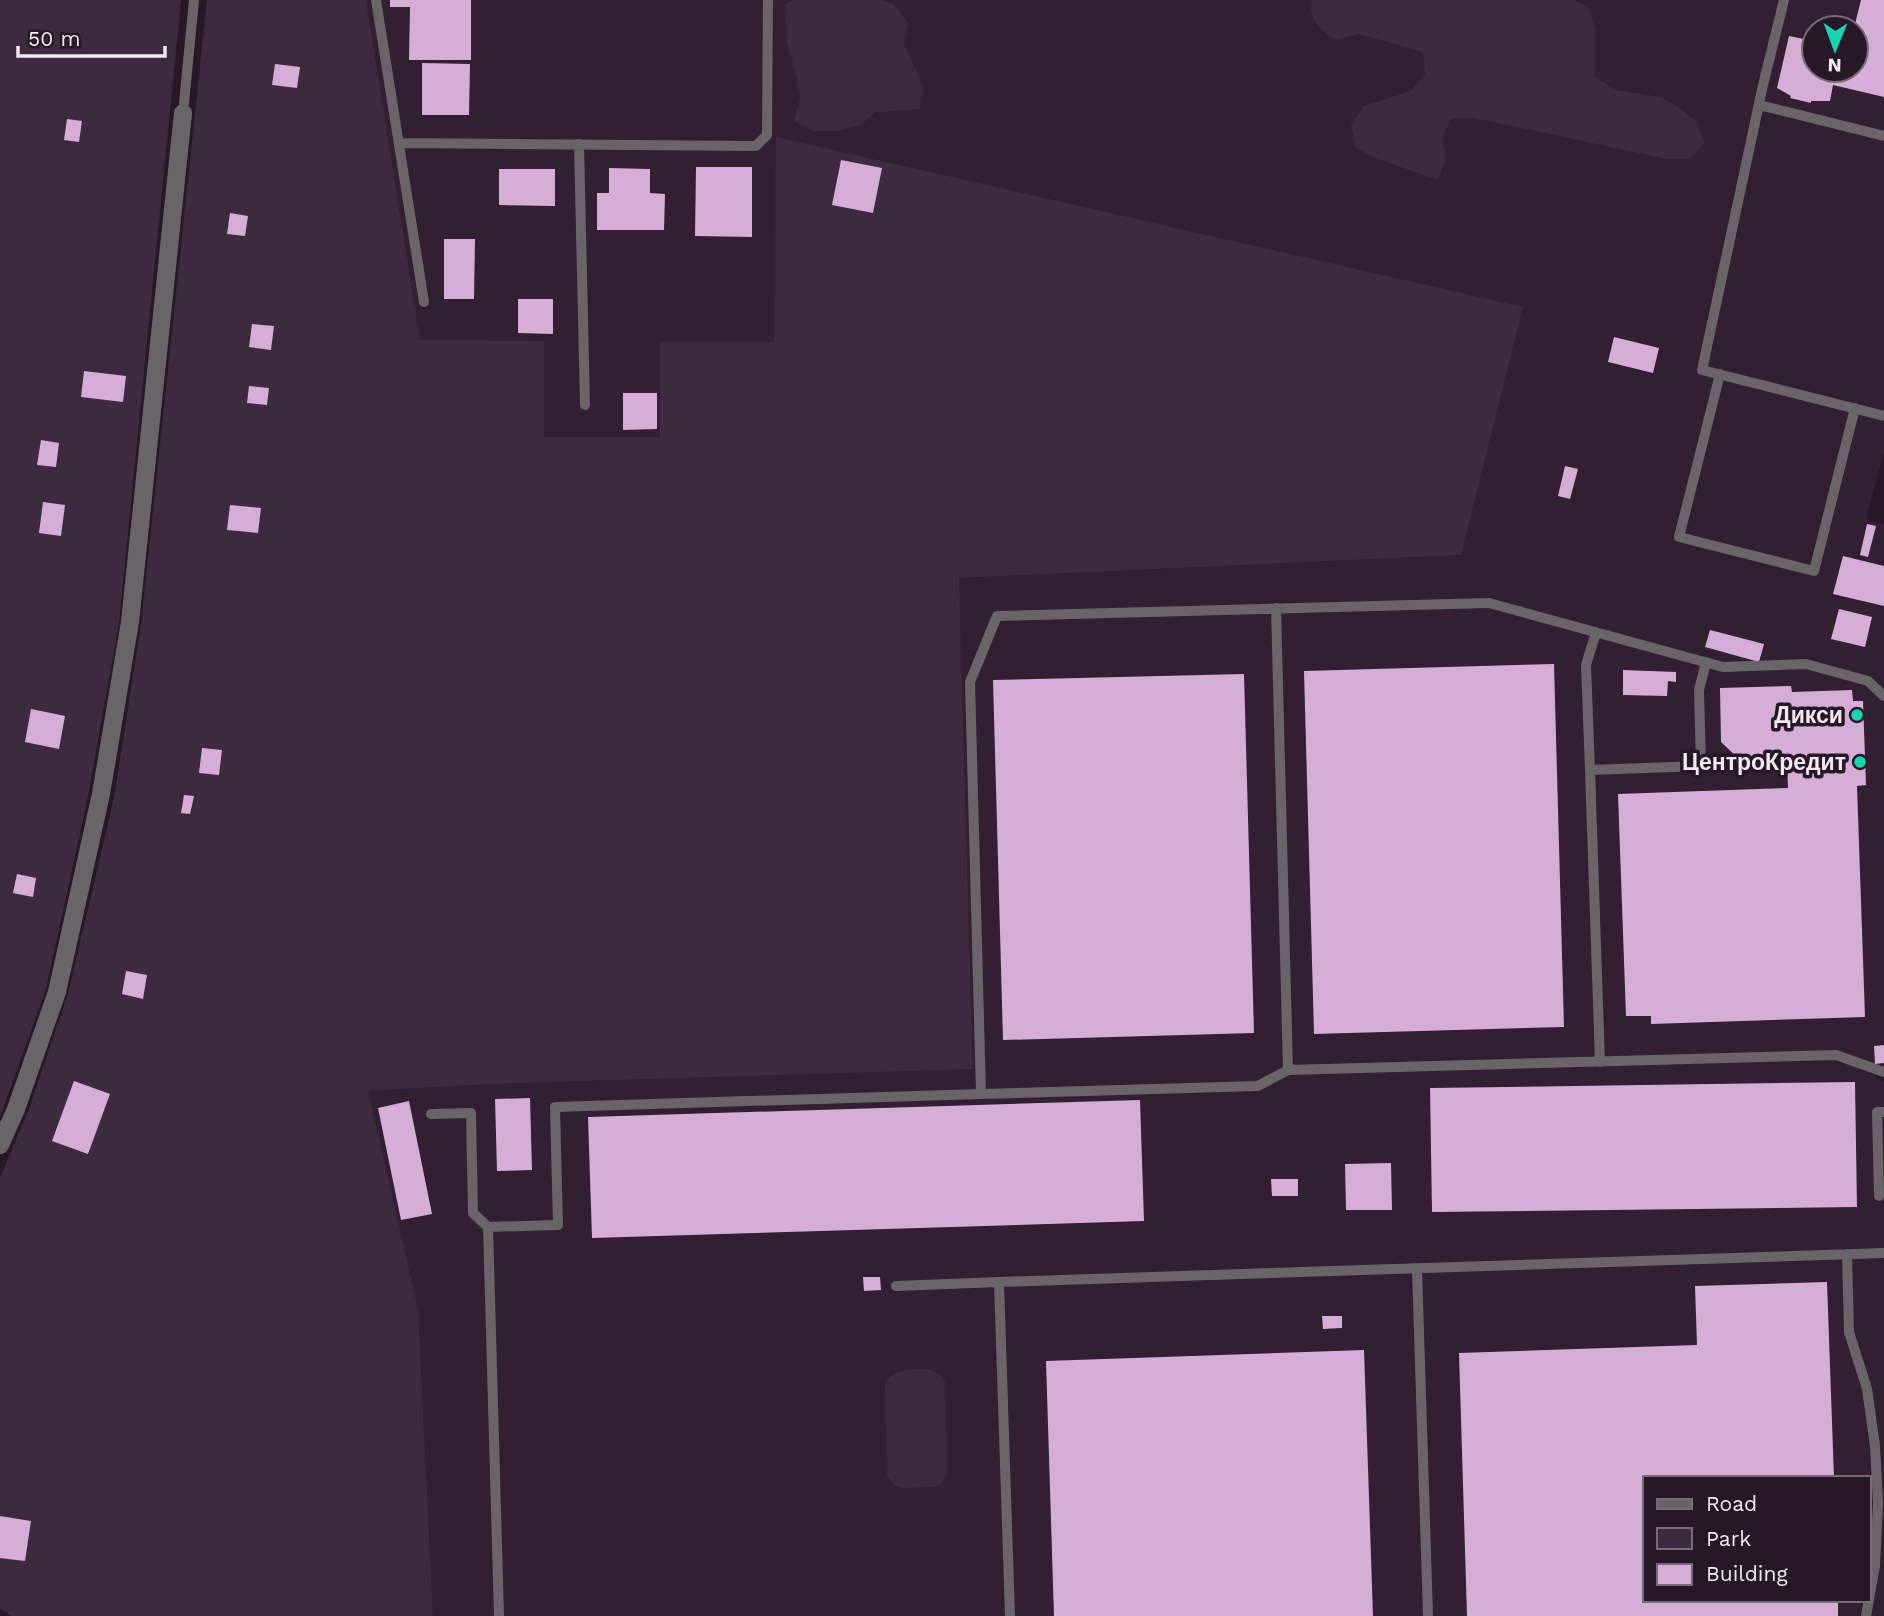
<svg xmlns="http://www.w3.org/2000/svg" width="1884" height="1616" font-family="'Work Sans',sans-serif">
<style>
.built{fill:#321f32;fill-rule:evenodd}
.green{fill:#3e2a3f}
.building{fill:#d5add7}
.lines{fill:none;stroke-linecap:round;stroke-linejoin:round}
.lane{stroke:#6a636a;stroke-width:10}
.street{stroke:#6a636a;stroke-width:18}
.poi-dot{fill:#17d5b2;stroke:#261826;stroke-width:2.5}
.labels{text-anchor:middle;stroke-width:7;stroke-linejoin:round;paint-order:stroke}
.poi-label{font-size:23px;font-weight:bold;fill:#f2e8f2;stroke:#261826;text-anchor:end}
</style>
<rect width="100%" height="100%" fill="#261826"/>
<path class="built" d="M366,0h1518v452l-18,67 18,5v520l-10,2 1,32 9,4v534h-1451l-15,-308 -51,-217 125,-7 481,-16 -14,-490 502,-23 -684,-417 -3,204h-113l-1,95h-117v-96h-123zM1814,28h42v42h-42zM1644,1478h224v122h-224z"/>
<path class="green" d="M0,0h181l-62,623 -31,173 -42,193 -46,128z
M207,0h159l54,340 124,1v96h116v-95h114l2,-205 747,170 -62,248 -502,23 14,491 -481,15 -124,7 50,217 15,308h-422l-11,-8v-430l29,-69 39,-115 46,-196 27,-173z
M792,0h89l12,4 15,19 -4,21 19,42 -3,23 -44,3 -17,14 -23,5h-23l-19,-10 6,-22 -3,-21 -10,-36 -2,-37z
M1311,0h262l16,7 6,23 -1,46 22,14 45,7 19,11 17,14 7,21 -14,16h-23l-193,-41h-22l-10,19 4,23 -8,20 -63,-22 -20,-11 -4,-23 13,-18 47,-15 14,-17 -2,-22 -64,-18 -24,6c-14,-11 -27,-20 -24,-40z
M929,1369l11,5 5,8 2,92 -5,9 -8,4 -30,1 -10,-3 -7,-9 -2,-93c12,-16 26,-14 44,-14z"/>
<path class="building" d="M390,0h81v60h-62l1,-53h-20z
M1861,0h23v97l-51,-12 -3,16h-19v2l-21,-5 1,-2 -14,-8 12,-52 25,5v29h42l-2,-42z
M422,63l48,1 -1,51h-47z
M275,64l25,3 -3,21 -25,-3z
M67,119l15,2 -3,21 -15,-2z
M841,160l41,8 -9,45 -41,-8z
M696,167h56v70l-57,-1z
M609,168l41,1v24l15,1 -1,36h-67v-37h12z
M499,169h56v37l-56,-1z
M230,213l18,3 -3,20 -18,-2z
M444,239h31l-1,60h-30z
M518,299h35v35l-35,-1z
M252,324l22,2 -3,24 -22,-3z
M1614,337l45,11 -6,25 -45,-11z
M84,371l42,5 -3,26 -42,-5z
M249,386l20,2 -2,17 -20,-2z
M623,393h34v36l-34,1z
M41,440l18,3 -3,24 -19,-2z
M1565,466l13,3 -8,30 -12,-3z
M43,502l22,3 -4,31 -22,-3z
M230,505l31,3 -3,25 -31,-3z
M1867,524l9,2 -8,31 -8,-2z
M1843,556l41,10v40l-51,-12z
M1839,609l33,8 -7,30 -34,-8z
M1710,630l54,14 -5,18 -54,-15z
M1554,664l10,363 -250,7 -10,-363z
M1623,670l53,2v10l-8,-1 -1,15 -44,-1z
M1244,674l10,359 -251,7 -10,-360z
M1791,686l1,6 60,-2 1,11h10l3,84 -9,1 8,231 -214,7v-8h-25l-8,-222 170,-6 -1,-26 -44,1 -22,-21 -1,-54z
M31,709l34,7 -6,33 -34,-7z
M202,748l20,2 -3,25 -20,-2z
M184,795l10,1 -4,18 -9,-1z
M17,874l19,4 -3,19 -20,-4z
M126,971l21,4 -4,24 -21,-5z
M1884,1045v18l-9,1 -1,-18z
M74,1081l36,13 -22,60 -36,-13z
M1855,1082l2,125 -425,5 -2,-124z
M530,1098l2,72 -35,1 -2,-72z
M1140,1100l4,121 -552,17 -4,-121z
M409,1101l23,113 -31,6 -23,-112z
M1391,1163l1,47h-46l-1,-46z
M1271,1179h27v17h-26z
M863,1277h17l1,13 -17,1z
M1827,1282l7,196h-190v122h194v16h-371l-8,-263 238,-8 -2,-59z
M1322,1316h20v12l-19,1z
M1364,1350l9,266h-319l-8,-255z
M0,1516l31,5 -6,40 -25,-3z"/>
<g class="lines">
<path class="lane" d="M376,0l48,302
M1784,0l-21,85 -61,285 182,46
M184,103l10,-103
M1759,105l125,31
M399,143l357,3 11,-11 1,-135
M579,144l6,261
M1720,374l-41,163 135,34 41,-163
M1276,608l12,462
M1884,696l-16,-15 -62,-17 -83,3 -234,-64 -492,13 -27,66 11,412 277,-8 30,-16 548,-15 48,17
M1590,770l-4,-105 10,-33
M1600,1062l-10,-292 111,-4 -2,-76 7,-28
M431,1114l40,-1 2,100 15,14
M1879,1196l-2,-84h7
M1847,1254l2,78 18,57 8,57 3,57 -3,63 -9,50
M1417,1269l11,347
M896,1286l103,-4
M499,1616l-11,-389 70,-2 -3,-118 426,-13
M1010,1616l-11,-334 885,-29"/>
<path class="street" d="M0,1145l16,-36 41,-117 44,-198 29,-172 53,-509"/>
</g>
<g class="poi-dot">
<circle cx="1857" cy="715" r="7"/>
<circle cx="1860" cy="762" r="7"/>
</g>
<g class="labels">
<g class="poi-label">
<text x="1843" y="723">Дикси</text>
<text x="1846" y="770">ЦентроКредит</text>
</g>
</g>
<rect x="1643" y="1476" width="228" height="126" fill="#261826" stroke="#786b78" stroke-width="2"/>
<rect x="1657" y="1499" width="35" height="10" fill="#6a636a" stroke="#786b78" stroke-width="2"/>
<text x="1706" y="1511" font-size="21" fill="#f2e8f2">Road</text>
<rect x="1657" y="1528" width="35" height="21" fill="#3e2a3f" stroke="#786b78" stroke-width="2"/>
<text x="1706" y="1546" font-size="21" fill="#f2e8f2">Park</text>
<rect x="1657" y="1564" width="35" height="21" fill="#d5add7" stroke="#786b78" stroke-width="2"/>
<text x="1706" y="1581" font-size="21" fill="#f2e8f2">Building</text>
<g transform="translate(1835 49) rotate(181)"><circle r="33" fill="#261826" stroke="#786b78" stroke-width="2"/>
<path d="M0-5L12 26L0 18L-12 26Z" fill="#17d5b2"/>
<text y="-10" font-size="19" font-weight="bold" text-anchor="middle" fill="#f2e8f2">N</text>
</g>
<path d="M18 46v10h147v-10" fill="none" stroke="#f2e8f2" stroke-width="3.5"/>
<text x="28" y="46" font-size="21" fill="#f2e8f2" stroke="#261826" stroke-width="5" paint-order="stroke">50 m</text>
</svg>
